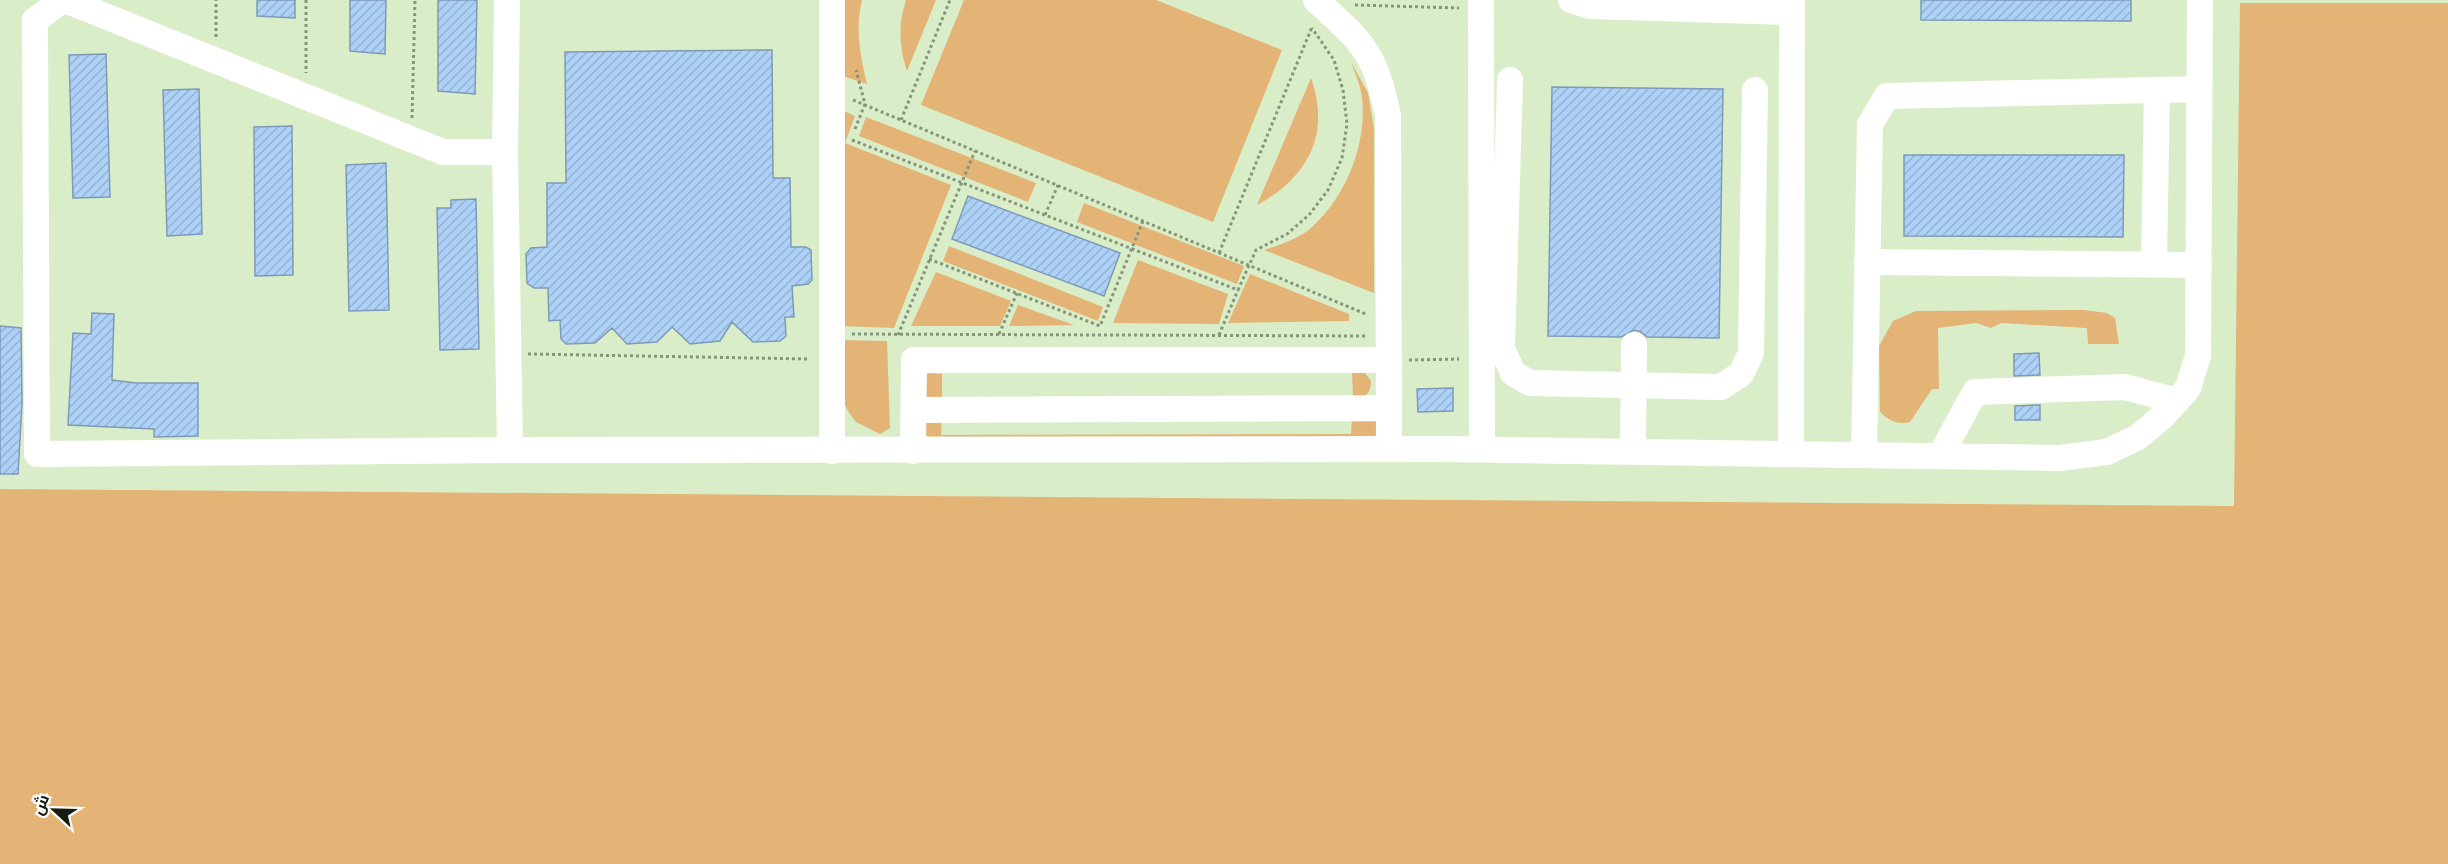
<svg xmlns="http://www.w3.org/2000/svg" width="2448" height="864" font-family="Merriweather,Cairo,serif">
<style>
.green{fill:#e4b376}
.building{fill:url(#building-hatch);stroke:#7e9ab8;stroke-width:1.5}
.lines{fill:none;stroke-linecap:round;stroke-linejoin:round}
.path{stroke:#86957a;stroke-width:3;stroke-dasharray:3 3;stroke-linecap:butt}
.minor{stroke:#fff;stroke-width:26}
</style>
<defs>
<pattern id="building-hatch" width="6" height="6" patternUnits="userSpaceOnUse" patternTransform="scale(1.5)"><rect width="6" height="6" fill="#aed1f8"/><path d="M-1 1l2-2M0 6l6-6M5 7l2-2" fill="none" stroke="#95b3d3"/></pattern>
</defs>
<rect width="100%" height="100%" fill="#d9eec8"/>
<path class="green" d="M845,0h17c-7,29 -2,55 5,84l-24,-8z
M906,0h30l-29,71c-8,-24 -9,-47 -1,-71z
M964,0h192l126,50 -69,172 -292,-117z
M2240,3h208v861h-2448v-375l2234,17z
M1351,62l17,31 6,36v164l-110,-43c17,-6 36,-11 49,-24 34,-31 54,-83 49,-128 -1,-12 -7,-24 -11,-36z
M1311,78c20,56 -3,100 -54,127z
M837,108l18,8 -10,27 106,42 -57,143 -52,-2z
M866,117l170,66 -8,19 -169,-66z
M1084,203l160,63 -7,18 -160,-62z
M949,246l154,61 -5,14 -155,-60z
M1138,260l90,34 -9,30 -106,-1z
M936,272l75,29 -11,25h-89z
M1250,274l99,40v7l-121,2z
M1018,305l56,20 -65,1z
M2084,310l23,3 8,5 4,26h-31l-1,-16 -86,-5 -10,5 -15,-5 -38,5 1,61h-7l-22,33c-14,3 -20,-1 -30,-10l-1,-66 14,-25 23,-10z
M838,340l49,1 3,87 -10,6 -24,-12 -6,-8 -6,-10z
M1352,372h12l7,9c0,13 -7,18 -18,18z
M928,373l14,1v26l-10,1 -7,-4 -2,-19z
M942,416l-1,19 410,-1 1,-17 20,1 6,3v13l-6,4 -442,1 -5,-5 -1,-15z"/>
<path class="building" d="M257,0h38v18l-38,-2z
M350,0h36l-1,54 -35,-3z
M438,0h39l-2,94 -37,-3z
M1921,0h210v21l-210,-1z
M772,50l1,128h17l1,69h15l5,3 1,30 -4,4 -16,2 2,31h-9l1,19 -6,5 -27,1 -21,-20 -12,19 -30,3 -18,-17 -15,15 -30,2 -15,-16 -17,15 -29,1 -5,-5 -1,-19 -11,1 -1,-33h-14l-7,-5 -1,-29 5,-6 16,-1v-64h19l-1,-131z
M106,54l4,143 -37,1 -4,-143z
M1552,87l171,2 -4,249 -72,-1 -6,-5 -7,-2 -13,7 -73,-1z
M199,89l3,145 -35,2 -4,-146z
M292,126l1,149 -38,1 -1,-149z
M1904,155h220l-1,82 -219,-1z
M386,163l3,147 -40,1 -3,-146z
M968,196l152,57 -16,43 -152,-57z
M476,199l3,150 -39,1 -3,-142h14v-8z
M92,313l22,1 -2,66 24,3h62v53l-44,1v-8l-86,-4 5,-92 18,1z
M0,326l21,2 1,75 -4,71h-18z
M2039,353l1,22 -26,1v-22z
M1453,388v23l-35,1 -1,-23z
M2040,405v15h-25v-14z"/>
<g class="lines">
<path class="path" d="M306,0v73
M1355,5l104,3
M216,37v-37
M853,100l515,215
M412,118l3,-118
M901,120l49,-120
M855,129l10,-25 -9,-34
M852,140l386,150 18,-40 31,-16 22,-19 19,-25 14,-32 5,-34 -4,-34 -9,-30 -22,-32
M1045,215l13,-30
M1219,253l93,-226
M929,259l171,67 43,-105
M852,334l515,2
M999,334l18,-41
M898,335l77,-184
M1219,335l19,-45
M528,354l282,5
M1409,360l50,-1"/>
<path class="minor" d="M63,0l-28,20 2,434 473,-4 932,-1 618,9 47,-6 31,-15 25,-21 25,-28 10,-32 2,-356
M65,0l378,152h62
M507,0l-2,152 5,298
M1316,0c17,16 37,32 50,52 12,18 17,42 22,63l1,334
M1481,0l1,449
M1571,0l19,6 202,6
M1510,80l-8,268 11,25 17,10 191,4 20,-13 10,-21 4,-263
M1867,262l332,3
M2154,265l3,-175
M914,410l475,-2
M832,451v-451
M913,451l1,-91h475
M1633,452l1,-107
M1791,454l1,-454
M1864,455l6,-331 17,-28 312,-7
M1940,456l35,-64 150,-5 52,14"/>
</g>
<g transform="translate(54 810) rotate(292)" stroke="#ffffff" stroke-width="4.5" paint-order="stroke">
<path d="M0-4.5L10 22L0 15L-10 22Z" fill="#161d0f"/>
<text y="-9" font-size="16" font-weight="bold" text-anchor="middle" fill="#161d0f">ش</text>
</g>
</svg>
